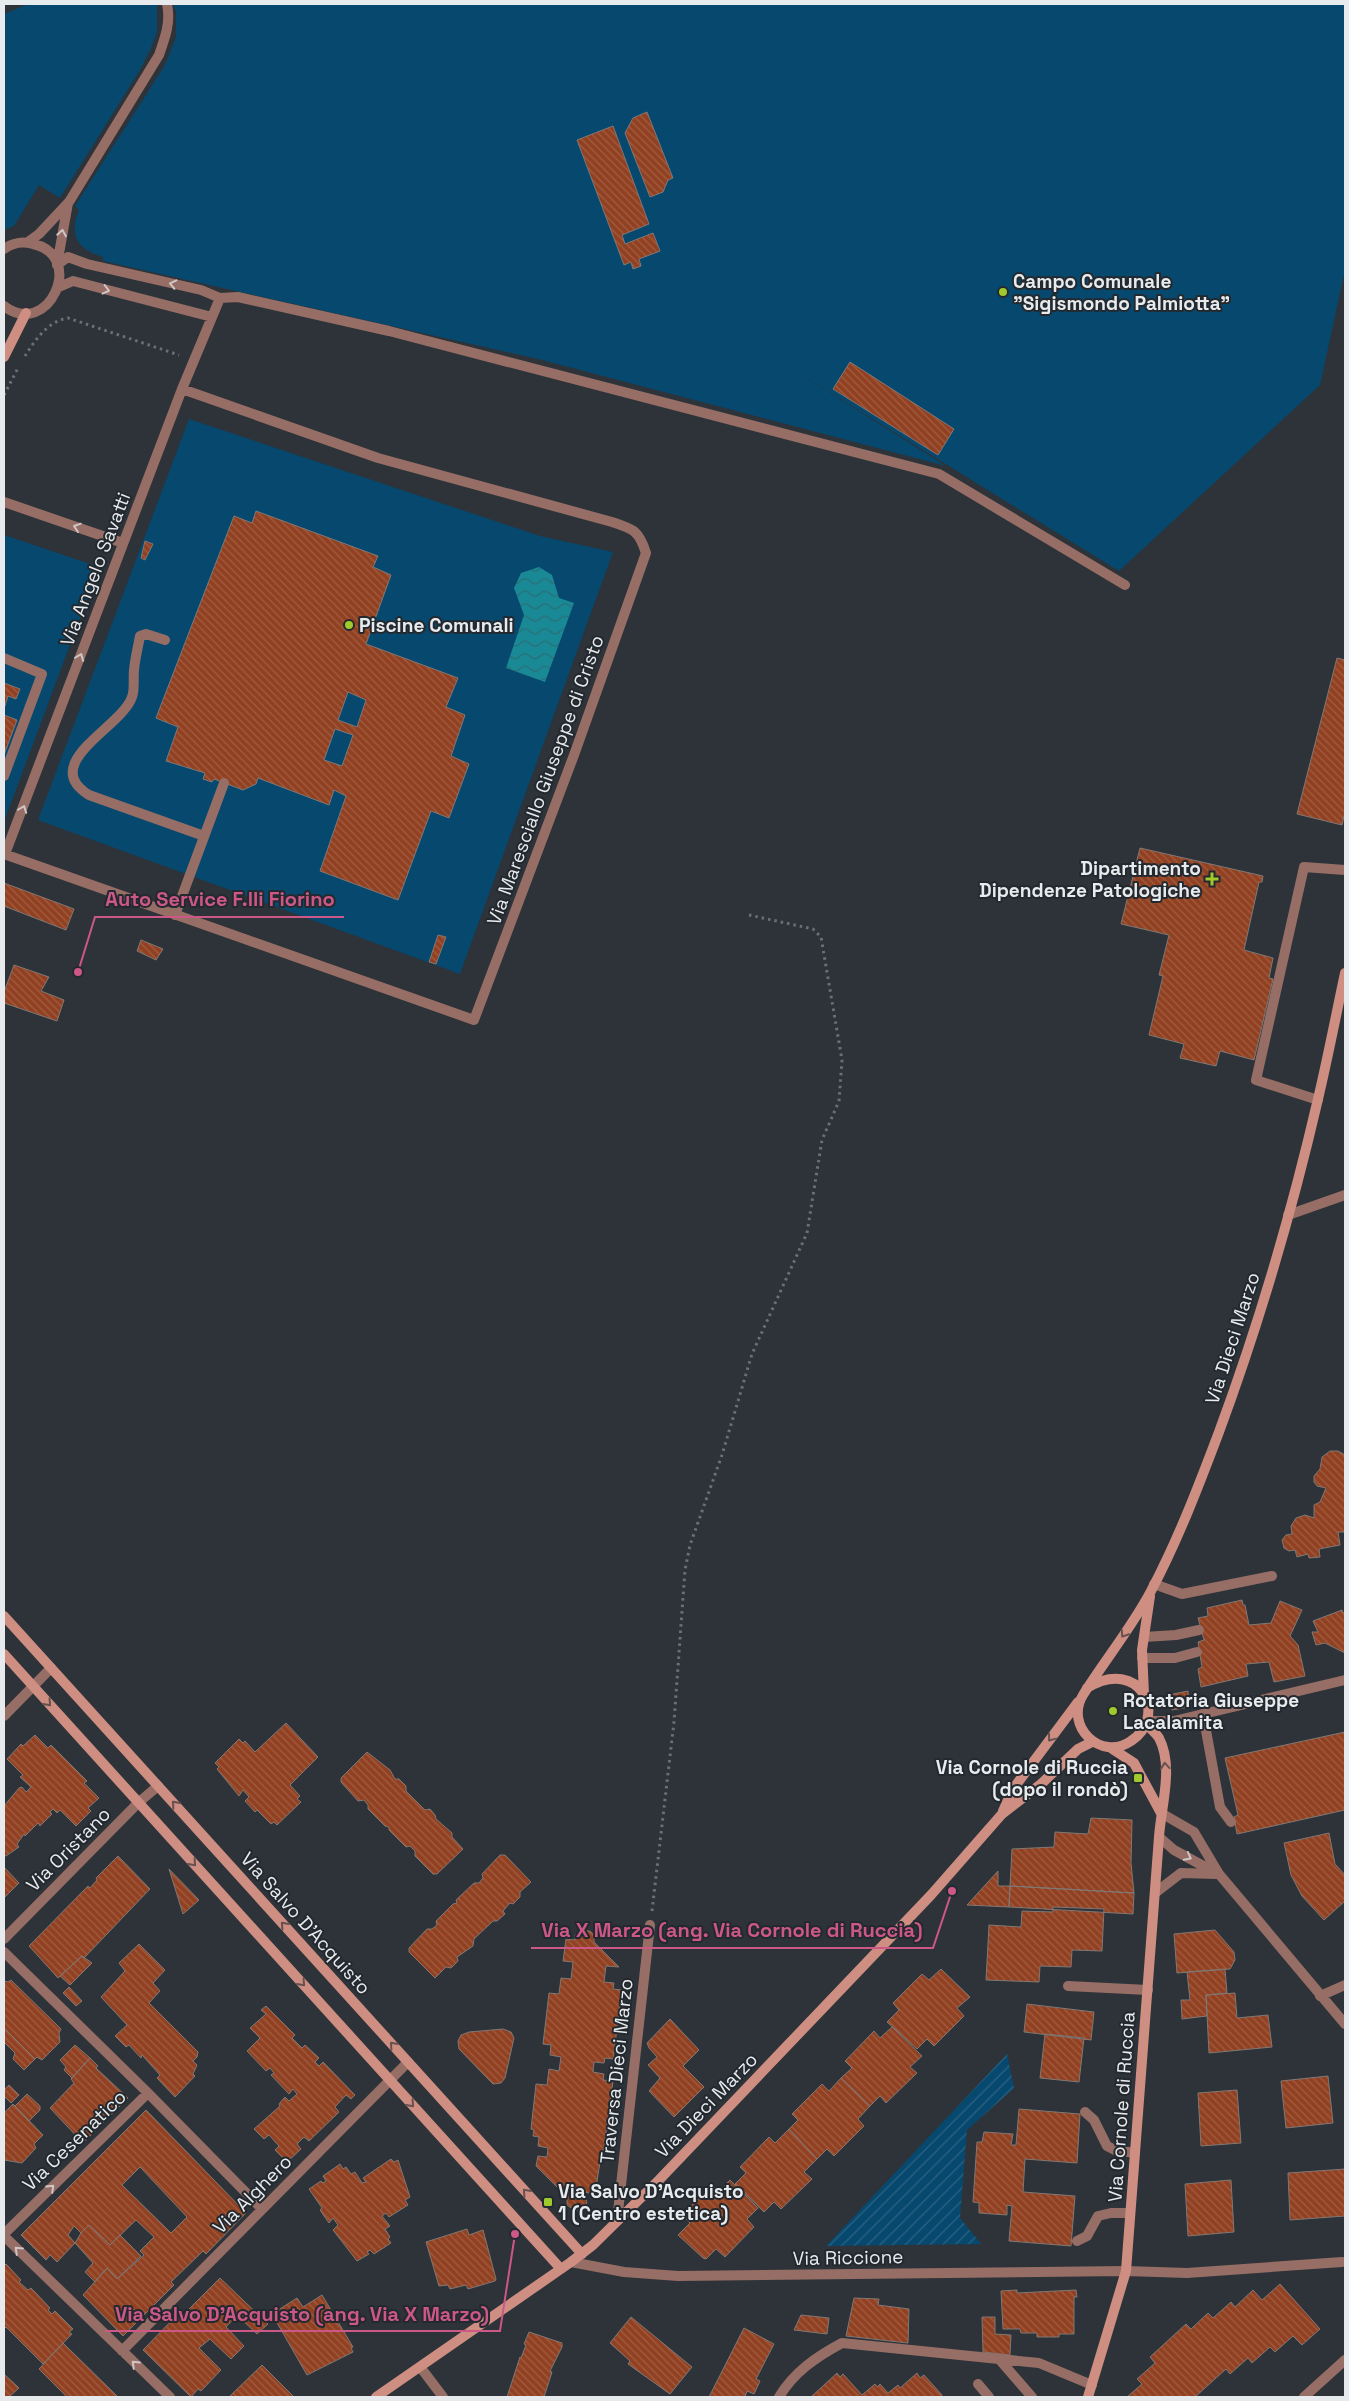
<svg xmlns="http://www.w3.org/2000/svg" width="1349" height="2401" font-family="'Space Grotesk',sans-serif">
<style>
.grass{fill:#07486e}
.garden{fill:url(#garden-furrows)}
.water{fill:url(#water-waves)}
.building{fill:url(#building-back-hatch);stroke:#817875;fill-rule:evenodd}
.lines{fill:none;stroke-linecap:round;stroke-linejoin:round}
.path{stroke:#6b7075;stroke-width:3;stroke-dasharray:2.5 4;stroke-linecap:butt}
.lane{stroke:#966e66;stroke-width:10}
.street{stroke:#966e66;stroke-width:10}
.secondary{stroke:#ce8e82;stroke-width:10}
.oneway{stroke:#cfc6c5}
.oneway2{stroke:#675150}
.poi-dot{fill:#a0c92c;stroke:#23292e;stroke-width:2}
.labels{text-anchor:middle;stroke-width:4;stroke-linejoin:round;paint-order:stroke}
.poi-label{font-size:19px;font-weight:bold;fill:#e7ebee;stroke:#23292e;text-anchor:start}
.street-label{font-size:19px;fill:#e7ebee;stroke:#23292e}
.leader{fill:none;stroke:#cd5787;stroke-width:2}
.callout-dot{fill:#cd5787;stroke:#23292e;stroke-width:2}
.callout-label{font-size:20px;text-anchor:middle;font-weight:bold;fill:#cd5787;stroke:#23292e;stroke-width:4;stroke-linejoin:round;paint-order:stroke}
</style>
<defs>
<pattern id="garden-furrows" width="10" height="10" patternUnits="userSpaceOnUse" patternTransform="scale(1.25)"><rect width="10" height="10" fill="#07486e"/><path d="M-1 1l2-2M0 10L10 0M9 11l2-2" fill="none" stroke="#2b6383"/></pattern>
<pattern id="water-waves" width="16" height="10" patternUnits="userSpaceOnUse" patternTransform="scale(1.25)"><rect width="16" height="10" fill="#198995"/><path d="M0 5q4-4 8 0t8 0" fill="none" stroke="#2b6e76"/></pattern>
<pattern id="building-back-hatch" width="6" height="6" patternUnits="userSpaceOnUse" patternTransform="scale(1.25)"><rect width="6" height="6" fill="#914121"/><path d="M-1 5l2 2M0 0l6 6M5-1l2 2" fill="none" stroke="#a05d42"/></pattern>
</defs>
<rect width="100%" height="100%" fill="#2d3338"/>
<path class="grass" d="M28,4h129v28l-6,16 -11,22 -80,128 -21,-13 -25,41 -10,4v-216z
M173,4h1172v266l-25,115 -201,186 -324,-200 151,95 -408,-107 -435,-98v-4c-25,-7 -35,-22 -24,-47l-4,-4 90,-141 11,-28v-25z
M189,419l351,117 73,16 -153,422 -422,-154z
M4,535l95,32 -95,255z"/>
<path class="garden" d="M1007,2054l7,34 -47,42 -7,88 21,26 -155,2z"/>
<path class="water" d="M539,567l13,8 7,23 15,5 -29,79 -39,-14 18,-53 -10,-27 7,-15z"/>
<path class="building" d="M647,112l26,66 -5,2 -5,12 -13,5 -25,-64 8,-15z
M613,126l36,98 -27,11 3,9 28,-11 7,18 -21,8 2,7 -8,3 -2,-7 -7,3 -47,-125z
M850,362l104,67 -16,26 -105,-66z
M256,511l122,45 -5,11 18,8 -25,69 92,34 -12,29 19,8 -14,41 18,8 -20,54 -18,-7 -33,89 -78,-29 26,-75 -12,-6 -5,15 -71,-27 -2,6 -13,6 -29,-11 -2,3 -9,-3 2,-6 -39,-12 12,-34 -22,-9 78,-202 18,7zM348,692l18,8 -9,27 -19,-7zM335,729l18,6 -11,31 -18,-6z
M145,541l8,3 -8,16 -4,-2z
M1337,658l8,2v152l-3,13 -45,-11z
M4,683l16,6 -4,10 -8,-3 -4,13z
M4,715l13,5 -13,35z
M1140,848l123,28 -1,6h-3l-15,68 29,8 -4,20 4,1 -19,81 -34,-9 -4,15 -36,-8 4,-14 -35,-9 14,-59 -4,-1 10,-40 -48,-11z
M4,883l70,26 -8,21 -62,-24z
M438,935l8,2 -10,27 -7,-2z
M141,940l22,9 -7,11 -19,-9z
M14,965l35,12 -8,14 23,9 -7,21 -53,-18v-11z
M1330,1451h8l7,4v77h-7l2,13 -21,4 1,8 -11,1 -1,-4 -11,3 -2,-7 -6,1 -5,-3 -2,-8 4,-5 6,-1 -1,-8 5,-8 9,-3 9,3v-13l6,-3 6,-14 -9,-2 -3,-4v-6l6,-7 2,-12z
M1242,1600l1,5h2l4,20 22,-2 9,-22 22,9 -12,26 8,9 7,31 -31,6 -5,-20 -23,2 2,12 -47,11 -3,-18 4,-2 -4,-25 6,-2 -6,-22 10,-2 -1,-8z
M1342,1610l1,3 2,-1v41l-20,-10 -9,2 -4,-13h6l-5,-11z
M1188,1691l1,16 -17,3 1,-16z
M286,1723l32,34 -28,28 10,11 -3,3 4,3 -24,23 -3,-3 -3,2 -14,-14 -2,2 -10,-11 4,-4 -6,-7 -4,6 -22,-27 2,-2 -4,-4 24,-24 4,4 2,-2 10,11z
M1345,1732v78l-108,24 -3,-17 4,-2 -13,-57z
M35,1735l13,13 3,-3 36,36 -3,2 15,15 -11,10 3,3 -15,15 -16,-16 -3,3 -4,-4 -3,3 2,2 -12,12 -2,-3 -13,13 -1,-2 -7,10 2,3 -13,9 -2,-1v-49l15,-18 3,-1 4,5 5,-5 -11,-10 3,-2 -16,-16 14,-15 2,2z
M367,1752l23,18 5,9h4l7,7v5l19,19 5,-1 5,6 1,4 16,14v4l11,12 -26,25h-4l-18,-18v-5l-5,-5 -4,1 -17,-17v-3l-4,-1 -17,-17v-4l-4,-5 -6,1 -17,-19v-4z
M1091,1818l41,2 -1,43 3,30 -124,-7 2,-37 42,-2 1,-15 33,2z
M1329,1833l6,31 10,11v26l-21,19 -22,-24 -11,-21 -7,-32z
M500,1855h5l26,27 -11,10v5l-7,7 -3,-1 -7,8 2,3 -8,7h-4l-19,18 -1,7 -16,11 1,4 -7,7 -5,-1 -11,11 -26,-26v-4l18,-19h5l5,-4 -1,-4 17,-17 4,-1 -1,-3 18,-17h5l4,-5 -1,-4z
M118,1856l32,33 -66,69 -2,-2 -24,22 -29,-32 59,-60 2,2 7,-8 -1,-2z
M4,1867l15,16 -15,15z
M169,1869l30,31 -16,14z
M998,1871v15h12l-1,21 -42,-2z
M1010,1886l124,7 -1,21 -124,-7z
M1053,1907l51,2 -2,42 -30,-1 -1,17 -31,-1 -1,16 -53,-2 3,-55 32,2 1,-16 31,1z
M1215,1930l19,22 1,8 -5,9 -53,4 -3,-39z
M581,1931h9l4,4v7l25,25 -13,-1 -2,16 10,1 -1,6 9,1 -9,69 -8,-1 -1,5 -10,-1 -1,10 11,2 -1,6 10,1 -11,81h-2l-5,32 -11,-2 3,11 -8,7h-5l-7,-5v-8l-31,-31 2,-10 9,1 1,-9 -10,-2 1,-9 -6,-1 1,-6 -3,-1 5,-45 11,1 2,-16 10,2 2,-14 -11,-2 1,-10 -8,-1 6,-51 10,1 2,-16 10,1 2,-17 -10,-1 3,-22 9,1v-5z
M139,1944l26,26 -12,13 7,8 -11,12 49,49 -1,5 -4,4 4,4 -4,9 2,2 -20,21 -18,-19 3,-3 -18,-20 -1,3 -12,-13 -3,2 -11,-11 12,-11 -26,-28 24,-26 -6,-8z
M82,1956l10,7 -22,22 -10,-9z
M941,1969l29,28 -13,11 7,8 -30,30 -7,-7 -10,10 -30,-27 12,-12 -6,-7 29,-29 7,6z
M1225,1969l2,24 -21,2 1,21 -25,3 -1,-19h9l-3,-28z
M11,1980l50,49 -2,4 1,9 -18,18 -5,-3 -2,2 -31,-31v-47l4,1z
M69,1987l13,14 -6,5 -13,-13z
M1235,1993l2,25 31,-3 4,32 -63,6 -3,-58z
M1027,2004l67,8 -3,28 -67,-8z
M266,2006l29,29 -3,3 10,10 3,-3 14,13 -4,4 4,4 4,-4 32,33 -4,4 -5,-4 -11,12 4,5 -30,29 -5,-4 -7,7 4,5 -14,13 -12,-12 4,-4 -10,-11 -5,4 -10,-10 26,-23 -1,-2 6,-7 4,4 8,-7 -4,-5 -4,5 -18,-19 3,-2 -4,-5 -4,3 -19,-20 13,-13 -10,-10 16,-14 -5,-4z
M670,2019l29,31 -16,16 21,21 -30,30 -25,-26 11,-13 -12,-13 9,-8 -8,-9 -2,-5z
M892,2027l30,29 -12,11 7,6 -31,30 -6,-7 -10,10 -29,-28 11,-10 -7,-7 29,-30 6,7z
M4,2028l31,31 -11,11 -11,-11 2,-6 -11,-11z
M503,2029l8,3 3,6 -9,40 -4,5 -8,1 -34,-35 -1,-8 3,-6 8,-3z
M1045,2034l39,4 -5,44 -39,-4z
M75,2045l15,13 -18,20 -8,-8 2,-3 -6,-7z
M90,2058l8,8 -2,2 32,30 -45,45 -33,-35 24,-25 -3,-4z
M1328,2076l5,47 -47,5 -5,-47z
M841,2078l29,28 -12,13 6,7 -30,30 -7,-7 -10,10 -28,-30 9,-9 -6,-6 30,-30 7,7z
M9,2085l10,10 -8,8 -7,-7v-6z
M1237,2090l4,53 -40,3 -3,-53z
M27,2094l13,12v4l-11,11 -14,-15z
M13,2104l30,31 -9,9 2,4 -14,15 -18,-3v-47z
M1019,2109l61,5 -3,49 -52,-4 -2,33 52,4 -4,50 -62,-5 3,-35 -5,-1v10l-28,-2v-10l-6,-1 4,-60h5l2,-10 29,2 -2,11h5z
M146,2110l100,103 -40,41 -3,-3 -32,31 3,3 -51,51 -40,-41 24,-27 10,11 27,-24 -4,-4 14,-14 -18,-17 -26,25 -21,-20 -8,8 -7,-7 -6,9 7,8 -18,19 -7,-7 -4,5 -25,-25zM140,2167l47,50 -16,16 -49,-48z
M789,2129l28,30 -13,13 8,7 -31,30 -7,-7 -10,10 -29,-28 11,-11 -6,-6 29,-30 6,6z
M391,2159l3,3 4,-2 12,37 -5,3 3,5 -19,12 -3,-4 -4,3 8,10 -5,3 5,8 -2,2 3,4 -17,11 -4,-4 -3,2 2,2 -12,7 -24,-31 5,-5 -5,-7 -4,5 -9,-13 2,-2 -13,-19 12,-8 2,2 3,-2 -3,-5 17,-12 3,5 3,-2 5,7 4,-2 7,11 4,-1 -3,-4z
M1345,2169v47l-55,4 -2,-47z
M730,2180l28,28 -11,11 7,8 -29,30 -9,-8 -10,10 -3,-1 -25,-23 12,-12 -8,-8 30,-30 7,6z
M1231,2180l3,52 -46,4 -3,-52z
M89,2225l21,20 10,-10 21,21 -24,23 -10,-11 -12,14 -10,-10 8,-9 -18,-20 6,-10z
M467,2229l2,6 14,-5 13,49 -1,2 -27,8 -2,-4 -16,4 -2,-4 -9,1 -13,-44z
M6,2264l15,16 -2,2 9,8 3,-2 19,20 -2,2 4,4 3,-3 18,18 -4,3 3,2 -29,30 -37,-37 -2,2v-63z
M220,2278l48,46 -11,10 -20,-19 -11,12 18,19 -13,13 -21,-20 -11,9 22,22 -20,21 -3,-2 -7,8 -48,-47 37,-38 3,3z
M1280,2284l40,45 -18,16 -9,-9 -18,16 -5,-5 -18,16 -4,-5 -18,16 -4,-5 -31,28h-68l15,-13 -5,-5 18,-16 -5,-6 36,-33 5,5 17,-16 5,5 18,-16 4,5 18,-17 9,10z
M1017,2290v3l59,-3 1,7h-3v37h-15v3h-22v-4h-16l-1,-4h-17l-2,-38z
M322,2295l31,52 -2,1 2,4 -46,23 -35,-61 25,-16 6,9z
M854,2298l25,1 -1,6 31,4 -1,34 -62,-7z
M801,2315l28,3 -2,16 -33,-4z
M631,2317l61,50 -22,27 -42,-30 2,-3 -20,-18z
M982,2317h13v17l16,1 -1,20 -27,-3z
M744,2328l30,16 -18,35 4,2 -6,13 -7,-3 -2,6h-36z
M529,2332l33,11v4l-12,24 2,1 -8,25h-37l13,-40 1,1 5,-13 -2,-1z
M63,2343l55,54h-51l-28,-28z
M262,2365l32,32h-65z
M837,2373l3,4 3,-3 19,21 13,-11 2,3 3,-3 8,9 10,-8 2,3 17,-15 3,5 4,-3 18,20 -1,2h-130z
M4,2374l15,14 -10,9h-5z"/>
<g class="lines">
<path class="path" d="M25,356c10,-16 23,-35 43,-38l111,37
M4,395l14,-27
M652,1911l22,-189 11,-152 5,-25 32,-90 30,-101 55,-121 15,-93 17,-39 3,-41 -21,-123 -8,-8 -64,-14"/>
<path class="lane" d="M4,658l38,16 -38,102
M175,915l49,-132
M1318,1100l-62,-20 48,-213 41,3
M1288,1215l57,-20
M1144,1637l32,-2 23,-5
M1142,1658h33l22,-6
M1203,1714l17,93 11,15
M1068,1986l80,4
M1085,2112l9,8 13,26 8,4 20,3
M1077,2241l10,-5 11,-20 13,-3h19
M999,2359l33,38
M978,2384l11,13
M779,2397c15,-25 37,-40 63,-54l197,20 53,22"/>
<path class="street" d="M28,242l11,-8 30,-32 90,-147c6,-17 12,-33 8,-51
M4,249c8,-6 19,-8 29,-5 54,12 15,96 -29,62
M57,265l11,-8 19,7 114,26 19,8 18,-1 151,34 550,143 186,111
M57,265l11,-62
M59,287l14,-6 139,36
M4,502l119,41
M165,640l-19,-6 -6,2c-2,11 -5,23 -6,34 -1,9 1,20 -2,27 -10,30 -94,66 -43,98l115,41
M4,854l470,166 100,-265 72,-202c-7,-22 -12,-24 -34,-31l-234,-64 -196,-69
M5,854l177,-465 38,-91
M1154,1584l28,10 90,-18
M4,1716l47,-48
M1146,1724l5,-3h23l171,-41
M1161,1813l33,19 25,42 126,150
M1159,1837l15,13 44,24
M1155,1893l26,-20 35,1
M4,1939l134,-136 20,-17
M4,1952l144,141 114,116
M1320,1996l25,-11
M617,2221l33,-296
M4,2234l144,-141
M4,2236l166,161
M571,2262l53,10 54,4 448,-5 61,2 155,-11
M122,2351l286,-289
M421,2368l22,29
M1304,2397l41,-37"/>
<path class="secondary" d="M4,357l22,-44
M4,1616l578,638
M4,1654l557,615
M1087,1688c53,-32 82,28 44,53 -30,21 -67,-15 -48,-46 22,-35 49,-68 68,-104 27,-51 48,-106 68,-159 40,-108 73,-221 99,-333 10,-42 18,-84 27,-126
M1144,1694l-2,-44 8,-54
M1111,1748l23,15 27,50
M1003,1811l10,-22 65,-87
M376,2397l195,-135 22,-17 66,-65 272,-285 71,-81 39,-30 37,-35 14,-7
M1088,2397l38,-126 33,-434c2,-30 15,-71 0,-99 -3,-5 -9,-10 -13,-14"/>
</g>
<defs><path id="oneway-chevron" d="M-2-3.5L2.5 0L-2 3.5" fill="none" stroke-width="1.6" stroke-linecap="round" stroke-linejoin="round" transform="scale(1.25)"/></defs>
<g class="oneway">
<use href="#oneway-chevron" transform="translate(62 233) rotate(-81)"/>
<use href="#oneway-chevron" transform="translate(173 284) rotate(-167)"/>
<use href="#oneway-chevron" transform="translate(106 290) rotate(14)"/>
<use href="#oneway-chevron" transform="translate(77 527) rotate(-161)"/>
<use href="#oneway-chevron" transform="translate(80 657) rotate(-69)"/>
<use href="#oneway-chevron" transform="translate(23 809) rotate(-69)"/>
<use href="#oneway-chevron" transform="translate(1188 1857) rotate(28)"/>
<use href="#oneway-chevron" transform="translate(51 2188) rotate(-44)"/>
<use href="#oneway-chevron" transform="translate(18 2250) rotate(-136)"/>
<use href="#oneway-chevron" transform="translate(135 2364) rotate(-136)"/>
</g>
<g class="oneway2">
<use href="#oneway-chevron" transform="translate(1124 1634) rotate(123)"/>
<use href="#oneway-chevron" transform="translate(48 1703) rotate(48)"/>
<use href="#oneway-chevron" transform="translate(1051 1738) rotate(127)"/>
<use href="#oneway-chevron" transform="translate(1165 1766) rotate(-95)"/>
<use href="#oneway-chevron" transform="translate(175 1804) rotate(-132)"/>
<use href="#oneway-chevron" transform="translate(193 1863) rotate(48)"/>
<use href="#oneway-chevron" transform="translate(284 1925) rotate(-132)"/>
<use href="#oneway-chevron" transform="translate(302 1983) rotate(48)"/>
<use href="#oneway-chevron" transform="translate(393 2045) rotate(-132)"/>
<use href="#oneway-chevron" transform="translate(411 2104) rotate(48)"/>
<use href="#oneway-chevron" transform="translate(526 2192) rotate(-132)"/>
</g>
<g class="poi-dot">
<circle cx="1003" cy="292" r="5"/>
<circle cx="349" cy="625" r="5"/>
<path d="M1209.5 871.5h5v5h5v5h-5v5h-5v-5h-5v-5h5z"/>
<circle cx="1113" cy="1711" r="5"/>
<rect x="1133" y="1773" width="10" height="10" rx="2.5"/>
<rect x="543" y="2197" width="10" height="10" rx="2.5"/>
</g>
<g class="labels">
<g class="poi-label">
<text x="1013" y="288">Campo Comunale<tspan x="1013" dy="22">"Sigismondo Palmiotta"</tspan></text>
<text x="359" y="632">Piscine Comunali</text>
<text x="1201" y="875" text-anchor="end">Dipartimento<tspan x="1201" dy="22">Dipendenze Patologiche</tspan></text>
<text x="1123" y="1707">Rotatoria Giuseppe<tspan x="1123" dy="22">Lacalamita</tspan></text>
<text x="1128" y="1774" text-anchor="end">Via Cornole di Ruccia<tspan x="1128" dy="22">(dopo il rondò)</tspan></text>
<text x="558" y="2198">Via Salvo D’Acquisto<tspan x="558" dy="22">1 (Centro estetica)</tspan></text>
</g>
<g class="street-label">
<text transform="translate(95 569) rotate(-69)" y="7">Via Angelo Savatti</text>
<text transform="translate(545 780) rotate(-70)" y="7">Via Maresciallo Giuseppe di Cristo</text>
<text transform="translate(1232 1338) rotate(-72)" y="7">Via Dieci Marzo</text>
<text transform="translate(68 1849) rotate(-45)" y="7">Via Oristano</text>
<text transform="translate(306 1923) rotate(48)" y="7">Via Salvo D'Acquisto</text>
<text transform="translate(616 2071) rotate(-84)" y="7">Traversa Dieci Marzo</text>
<text transform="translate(706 2105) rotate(-46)" y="7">Via Dieci Marzo</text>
<text transform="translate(1121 2107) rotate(-86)" y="7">Via Cornole di Ruccia</text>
<text transform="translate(74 2140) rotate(-44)" y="7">Via Cesenatico</text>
<text transform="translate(252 2194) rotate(-45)" y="7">Via Alghero</text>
<text transform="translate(848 2257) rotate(-1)" y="7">Via Riccione</text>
</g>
</g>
<path class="leader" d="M78 972L95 917H344M952 1891L933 1948H531M515 2234L500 2331H105"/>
<g class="callout-dot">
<circle cx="78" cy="972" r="5"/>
<circle cx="952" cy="1891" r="5"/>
<circle cx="515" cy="2234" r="5"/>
</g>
<g class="callout-label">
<text x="220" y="906">Auto Service F.lli Fiorino</text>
<text x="732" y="1937">Via X Marzo (ang. Via Cornole di Ruccia)</text>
<text x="302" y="2321">Via Salvo D’Acquisto (ang. Via X Marzo)</text>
</g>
<rect width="1349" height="2401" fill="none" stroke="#e7ebee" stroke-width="10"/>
</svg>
